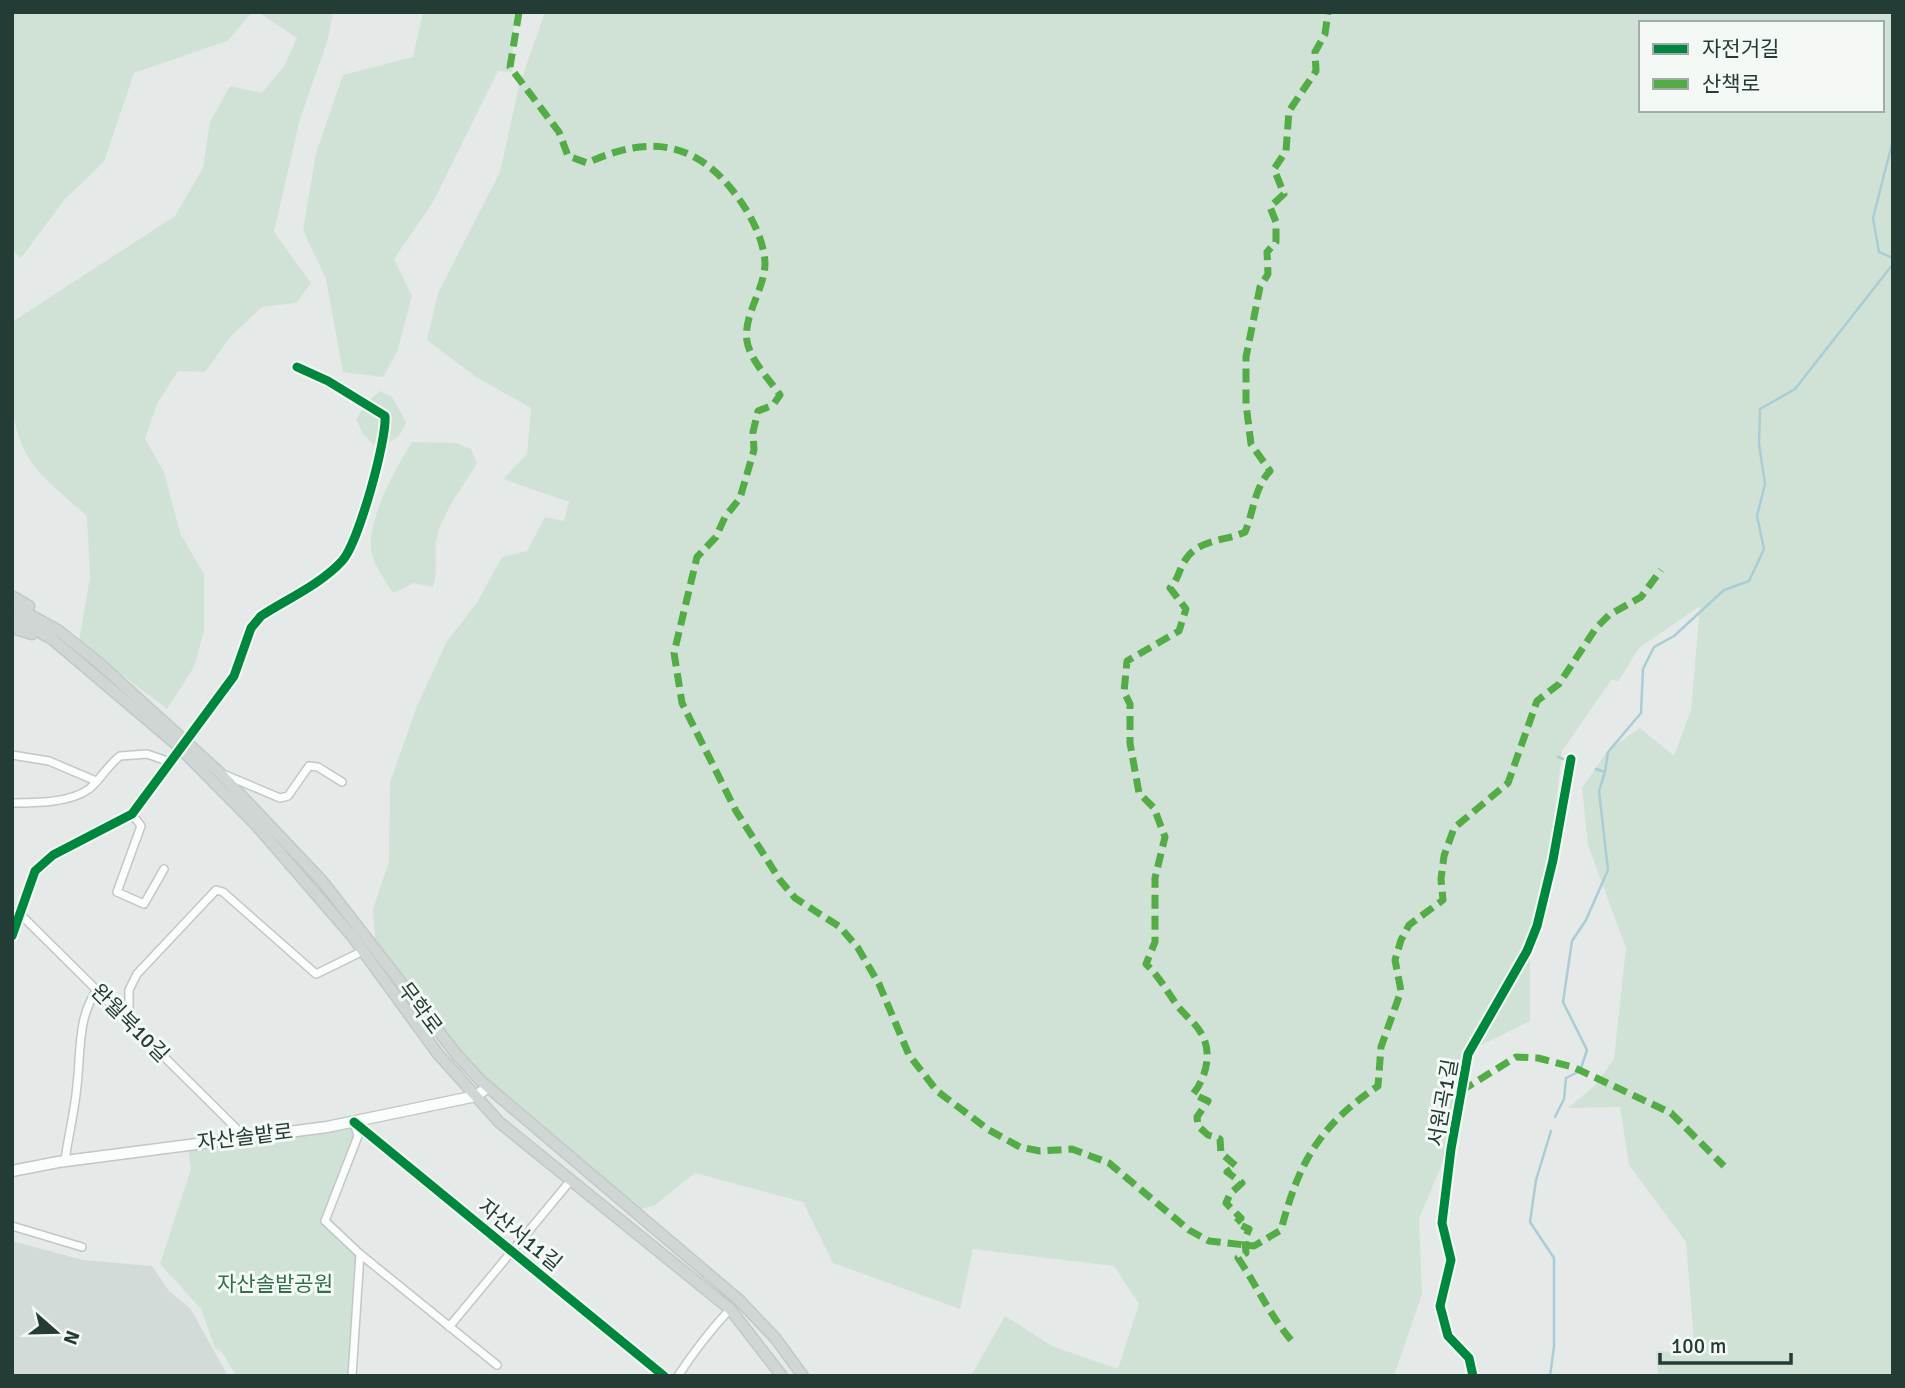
<svg xmlns="http://www.w3.org/2000/svg" width="1905" height="1388" font-family="Signika,'Noto Sans KR',sans-serif">
<style>
.built{fill:#d3dbd8}
.green{fill:#d0e2d6;fill-rule:evenodd}
.lines{fill:none;stroke-linecap:round;stroke-linejoin:round}
.stream{stroke:#a9cdd5;stroke-width:2.5}
.street-casing{stroke:#c2c7c5;stroke-width:10}
.secondary-casing{stroke:#c1c7c5;stroke-width:13}
.primary-casing{stroke:#c1c9c7;stroke-width:13}
.street{stroke:#fbfcfc;stroke-width:7}
.secondary{stroke:#fbfcfc;stroke-width:10}
.primary{stroke:#cfd6d4;stroke-width:10}
.quiet{stroke:#53ac45;stroke-width:7;stroke-dasharray:14 7;stroke-linecap:butt}
.cycleway-casing{stroke:#f4f9f6;stroke-width:13}
.cycleway{stroke:#00873e;stroke-width:9}
.labels{text-anchor:middle;stroke-width:6;stroke-linejoin:round;paint-order:stroke}
.street-label{font-size:21px;fill:#243c36;stroke:#f4f9f6}
.park-label{font-size:21px;fill:#31704b;stroke:#f4f9f6}
</style>
<rect width="100%" height="100%" fill="#e5eae8"/>
<path class="built" d="M12,1241l71,19 69,6 17,25 21,17 38,68h-216z"/>
<path class="green" d="M12,12h241l-26,29 -93,32 -30,89 -39,37 -44,59 -9,-8z
M258,12h75l-5,27 -28,80 -26,113 37,51 -15,20 -34,4 -31,29 -26,36 -27,-1 -21,33 -12,35 19,33 16,61 24,41v57l-10,36 -27,42 -88,-67 11,-65 -3,-61c-16,-15 -37,-30 -51,-48 -33,-41 -24,-96 -24,-146l163,-106 28,-48 7,-46 20,-36 32,7 22,-27 13,-28z
M423,12h91l-2,60 -14,-1 -65,131 -39,57 18,37 -15,56 -14,25 -40,-5 -17,-93 -23,-49 13,-77 27,-78 70,-18z
M545,12h1348v1364h-235l-2,-25 39,3 -9,-112 -57,-77 -9,-58 -52,1 26,-22 20,-27 12,-111 -38,-103 -6,-57 26,-38 32,-22 34,28 17,-46 9,-104 -61,42 -21,34 -6,-3 -50,72 -10,88 -22,98v84l-63,31 -22,105 -26,62 3,75 -28,82h-423l34,-60 47,30 66,23 21,-65 -25,-38 -141,-17 -13,60 -127,-46 -30,-61 -108,-29 -41,33 -15,3 -193,-161 -43,-48 -27,-47 -3,-44 16,-47 1,-80 27,-76 30,-65 29,-37 26,-47 25,-6 18,-34 19,4 5,-19 -66,-23 24,-25 4,-46 -55,-31 -49,-37 11,-47 62,-121 19,-86zM1641,23h241v87h-241z
M380,391l12,6 14,25c-6,17 -13,20 -30,25l-13,-13 -7,-15 11,-17z
M412,442l44,1 15,6 6,14c-13,23 -34,48 -40,74 -4,17 2,31 -4,50l-19,-4 -21,10c-8,-13 -20,-28 -22,-44 -3,-32 25,-81 41,-107z
M353,1127l3,9 -34,85 34,33 -8,122h-112l-14,-24 -7,-4 -14,-39 -41,-45 31,-95 -3,-20z"/>
<g class="lines">
<path class="stream" d="M1893,140l-20,78 6,34 14,6
M1558,757l5,2
M1605,772l3,-20 33,-39 2,-44 11,-22 20,-11 50,-46 25,-9 15,-32 -7,-33 8,-32 -6,-40 1,-35 35,-20 98,-125
M1555,1117l9,-18 2,-21 14,-7 7,-21 -24,-48 9,-61 14,-21 22,-50 -9,-79 6,-19 -9,-3
M1550,1376l4,-29v-89l-24,-36 6,-42 15,-49"/>
<g class="street-casing">
<path id="street" d="M12,755l37,6 47,20
M223,774l57,24 8,-2 21,-30 9,1 24,15
M12,803c23,0 58,0 77,-14 12,-10 19,-24 31,-33l27,-2 23,8
M132,814l9,12 -24,66 27,12 20,-35
M12,912l8,2 225,223
M12,936l23,-65 18,-16 79,-41 102,-138 17,-48 10,-12c26,-17 60,-32 81,-55 16,-17 45,-121 43,-145l-57,-35 -31,-14
M129,1022v-32l8,-16 79,-84 7,2 93,82 47,-23
M354,1122l310,254
M354,1123l4,13 -33,85 35,33 137,111
M65,1161c3,-25 10,-50 12,-76 4,-32 0,-67 20,-95
M12,1226l70,21
M449,1327l122,-147
M352,1376l8,-122
M678,1376c16,-25 31,-44 52,-67
M1473,1376l-4,-18 -21,-22 -8,-30 11,-46 -9,-37 9,-74 17,-95 59,-103 10,-25 16,-66 18,-101"/>
</g>
<g class="secondary-casing">
<path id="secondary" d="M12,1171l46,-9 269,-35 149,-31 12,-9"/>
</g>
<g class="primary-casing">
<path id="primary" d="M12,596l17,10
M12,605l47,26 40,32 120,109 104,110 134,173 24,26 258,219 37,39 27,37
M12,617l40,22 124,105 80,81 96,111 86,118 61,68 231,187 52,67
M12,628l20,6"/>
</g>
<use href="#street" class="street"/>
<use href="#secondary" class="secondary"/>
<use href="#primary" class="primary"/>
<path class="quiet" d="M519,12l-9,55 49,65 9,24 19,7c63,-29 111,-22 152,36 13,18 25,42 26,64 0,26 -22,52 -18,78 3,19 22,38 33,54l-7,10 -15,6 -5,21 1,18 -14,48 -15,19 -9,20 -19,20 -23,96 8,50 54,108 44,69 15,18 45,29 18,21 21,36 30,71 28,36 52,39 31,17 20,4 32,-2 37,14 80,67 20,11 45,5 27,-16c18,-68 38,-104 97,-144l3,-39 20,-56 -6,-31 6,-20 8,-15 34,-25 -2,-21 3,-23 10,-28 54,-45 29,-82 22,-17 37,-56 13,-13 32,-18 20,-27
M1461,1091l55,-34 22,1 35,9 98,46 53,53
M1291,1340c-22,-26 -34,-54 -53,-82l8,-5 -1,-14 4,-10 -13,-6 5,-5 -15,-15 4,-9 12,-11 -15,-11 9,-6 -15,-13 -1,-14 -12,-4 -10,-9 -1,-9 11,-16 -15,-7c13,-16 20,-42 8,-61 -6,-11 -18,-19 -25,-29 -10,-15 -17,-27 -30,-40l9,-22v-64l10,-41 -11,-29 -15,-15 -9,-50v-39l-6,-12 3,-31 52,-30 7,-22 -16,-21c9,-9 9,-20 16,-29 13,-20 40,-18 59,-27 9,-21 9,-44 25,-61l-19,-27 -5,-40v-47l14,-70 8,-13 -1,-22 9,-10v-20l-6,-15 14,-13 -10,-25 12,-18 3,-40 27,-40 -1,-19 10,-18 3,-22"/>
<g class="cycleway-casing">
<path id="cycleway" d="M12,936l23,-65 18,-16 79,-41 102,-138 17,-48 10,-12c26,-17 60,-32 81,-55 16,-17 45,-121 43,-145l-57,-35 -31,-14
M354,1122l310,254
M1473,1376l-4,-18 -21,-22 -8,-30 11,-46 -9,-37 9,-74 17,-95 59,-103 10,-25 16,-66 18,-101"/>
</g>
<use href="#cycleway" class="cycleway"/>
</g>
<g class="labels">
<g class="street-label">
<text transform="translate(420 1008) rotate(53)" y="7">무학로</text>
<text transform="translate(130 1023) rotate(45)" y="7">완월북10길</text>
<text transform="translate(1443 1103) rotate(-80)" y="7">서원곡1길</text>
<text transform="translate(245 1137) rotate(-7)" y="7">자산솔밭로</text>
<text transform="translate(520 1235) rotate(39)" y="7">자산서11길</text>
</g>
<g class="park-label">
<text x="275" y="1291">자산솔밭공원</text>
</g>
</g>
<rect width="1905" height="1388" fill="none" stroke="#243c36" stroke-width="28"/>
<rect x="1639" y="21" width="245" height="91" fill="#f4f9f6" stroke="#a1ada9" stroke-width="2"/>
<rect x="1653" y="44" width="35" height="10" fill="#00873e" stroke="#a1ada9" stroke-width="2"/>
<text x="1702" y="56" font-size="21" fill="#243c36">자전거길</text>
<rect x="1653" y="79" width="35" height="10" fill="#53ac45" stroke="#a1ada9" stroke-width="2"/>
<text x="1702" y="91" font-size="21" fill="#243c36">산책로</text>
<g transform="translate(56 1332) rotate(110)" stroke="#f4f9f6" stroke-width="5" paint-order="stroke">
<path d="M0-5L12 26L0 18L-12 26Z" fill="#243c36"/>
<text y="-10" font-size="19" font-weight="bold" text-anchor="middle" fill="#243c36">N</text>
</g>
<path d="M1660 1353v10h131v-10" fill="none" stroke="#243c36" stroke-width="3.5"/>
<text x="1671" y="1353" font-size="21" fill="#243c36" stroke="#f4f9f6" stroke-width="5" paint-order="stroke">100 m</text>
</svg>
